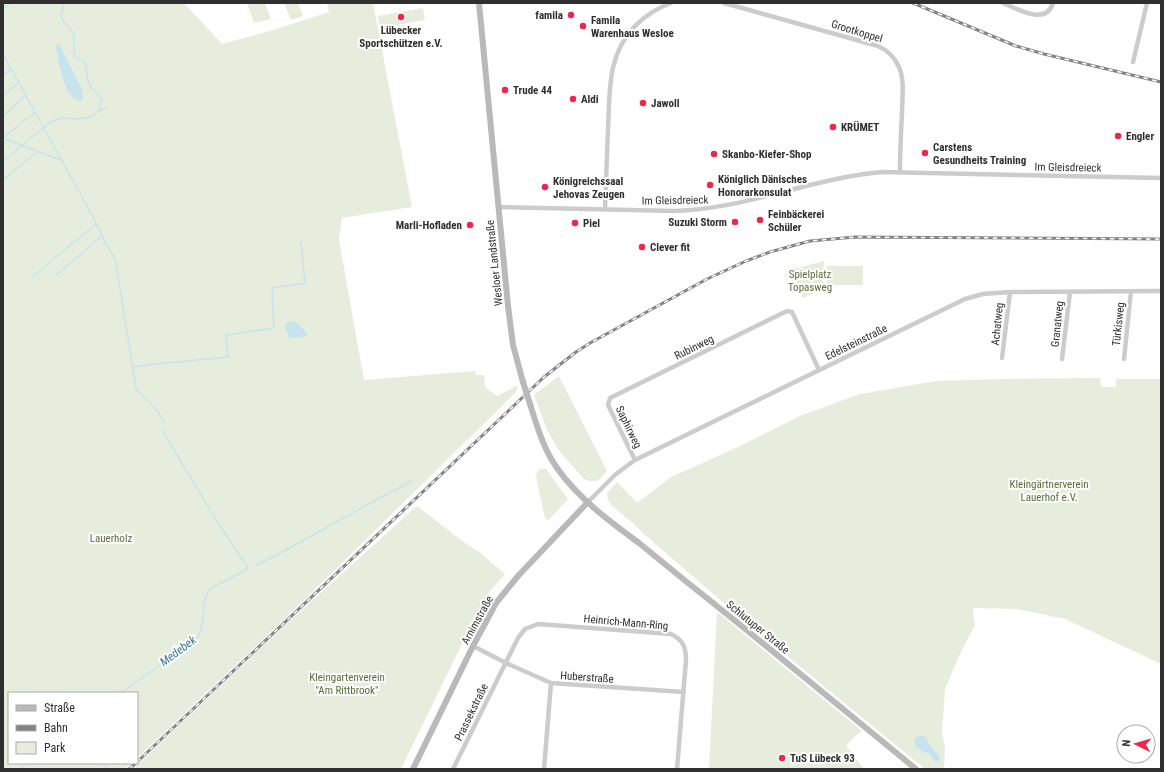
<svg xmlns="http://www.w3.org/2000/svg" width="1164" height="772" font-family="'Roboto Condensed',sans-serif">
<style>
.green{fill:#e7eddc;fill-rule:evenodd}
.water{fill:#c7e3ee}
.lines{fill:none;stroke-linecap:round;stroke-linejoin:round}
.stream{stroke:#c7e3ee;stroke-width:1.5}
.street{stroke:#ccc;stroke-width:4.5}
.secondary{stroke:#b9b9b9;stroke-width:6}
.rail-casing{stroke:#848484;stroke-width:3}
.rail{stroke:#fff;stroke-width:1.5;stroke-dasharray:4.5;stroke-linecap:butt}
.secondary-bridge{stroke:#b9b9b9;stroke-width:6}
.poi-dot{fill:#f0274a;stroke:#fff;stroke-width:1.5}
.labels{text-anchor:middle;stroke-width:4;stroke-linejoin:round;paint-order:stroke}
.poi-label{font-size:11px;font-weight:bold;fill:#2f2f2f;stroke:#fff;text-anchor:start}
.street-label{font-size:11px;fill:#2f2f2f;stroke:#fff}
.park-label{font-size:11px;fill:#576e39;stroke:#fff}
.water-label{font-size:12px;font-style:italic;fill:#387b96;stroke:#fff}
</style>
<rect width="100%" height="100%" fill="#fff"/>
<path class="green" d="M3,3h181l38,41 55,-15 52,-17 -2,-9h46l39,204 -70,11 -3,22 25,140 111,-9 1,4h8l1,12 12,9 21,-11 -2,7 -223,219 -156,147v-65h-128v70h123l-7,6h-122zM57,44l4,3 6,14 8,14 8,19 -17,-7 -6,-18 -4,-22z
M247,3h18l6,16 -17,4z
M284,3h14l5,13 -12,4z
M423,8l2,12 -45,8 -2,-12z
M824,261l-1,27 -20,10 -13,-28z
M827,266h36v19h-36z
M559,376l48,95 -10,10h-7l-6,-2 -24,-27 -13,-22 -13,-35z
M1100,378l1,9h15v-8h45v285l-96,-45 -47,-10 -45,-1v8l2,9 -16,31 -14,33 -3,43 3,16 -1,21h-19l-171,-140 -109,-94 -11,-11 -23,-19 -3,-5 -1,-7 10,-11 20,21 34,-26 65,-29 66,-33 58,-21 76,-13 66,-2z
M540,469h6l22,30 -20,22 -3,-3 -8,-36 -1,-7z
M417,506l48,37 14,9 26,22 -15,17 -12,20 -77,158h-268l152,-144z
M717,612l145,119 -6,4 -10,11 18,23h-155z"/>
<path class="water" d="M57,44h2l2,3 20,40 2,7v4l-3,3c-16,-2 -22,-41 -24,-54z
M292,321c8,3 12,8 16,15l-16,2 -3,-1 -4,-11 1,-3z
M920,736h4l3,2 2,6 11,13 -1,4 -2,1 -3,-1 -5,-8c-9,-2 -16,-5 -14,-15z"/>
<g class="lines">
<path class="stream" d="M3,9l7,-6
M3,54l90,163 12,25 9,15 2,6 20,126 12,12
M3,75l8,-6
M3,96l15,-13
M99,110l8,-2
M3,116l23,-21
M3,138l60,23
M3,138l32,-26
M3,161l49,-40 11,-3 14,1 9,-1 7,-2 6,-6 3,-9 -1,-3 -11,-12 -2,-4 -2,-16 -2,-4 -9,-6 -1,-3v-15l-1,-6 -10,-11 -2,-5 3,-13
M3,180l34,-28
M56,275l46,-39
M32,277l64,-53
M133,367l24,-3 71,-7 -2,-22 48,-7 -2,-40 33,-5 -4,-41
M150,403l8,9 6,10
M162,430l48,80
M257,565l29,-15 79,-44 48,-26
M121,693l77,-56c9,-15 1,-36 13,-49l37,-19 -1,-3 -35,-52
M101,763l6,5
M19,769l9,-6"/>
<path class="street" d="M724,3l154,43c9,4 17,12 21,21 6,14 3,31 3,46 -1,19 -2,39 -2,58
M1003,3c14,6 43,23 50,0
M1133,62l14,-59
M498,207l177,4c71,-2 137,-33 207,-39l279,6
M605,208c1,-26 2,-53 3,-79 2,-38 -1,-74 27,-103 11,-11 22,-18 36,-23
M1002,358l8,-66
M1062,359l8,-67
M1124,359l7,-68
M635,460l-27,-55 2,-7 177,-87 5,1 27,58
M588,502l28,-28 19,-14 330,-161 18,-5 27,-2 151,-1
M473,646l33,17 45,20 133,9
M453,769l65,-131 7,-9 13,-5 133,10c12,6 15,13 15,26l-9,109
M544,769l7,-86"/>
<path class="secondary" d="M479,3l29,303 5,39 10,37
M530,404c7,22 13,44 27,64 21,30 52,53 82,75 16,13 33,27 49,40 77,61 152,124 228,186
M413,769l60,-123 23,-43 22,-27 70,-74"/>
<g class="rail-casing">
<path id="rail" d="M913,3l103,43 28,8 117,28
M137,762l366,-346 41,-39 32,-25 14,-9 117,-64 39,-18 24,-9 40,-11 45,-4 306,2
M129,769l7,-6"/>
</g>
<use href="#rail" class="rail"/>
<path class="secondary-bridge" d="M523,382l7,22"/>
</g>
<g class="poi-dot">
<circle cx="571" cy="15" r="4"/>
<circle cx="401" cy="17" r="4"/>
<circle cx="583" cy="26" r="4"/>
<circle cx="505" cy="90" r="4"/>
<circle cx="573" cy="99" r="4"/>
<circle cx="643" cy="103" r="4"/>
<circle cx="833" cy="127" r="4"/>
<circle cx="1118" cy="136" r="4"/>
<circle cx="925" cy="153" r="4"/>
<circle cx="714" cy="154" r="4"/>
<circle cx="710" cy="185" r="4"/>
<circle cx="545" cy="187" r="4"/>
<circle cx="760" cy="220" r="4"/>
<circle cx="735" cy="222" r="4"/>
<circle cx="575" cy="223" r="4"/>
<circle cx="470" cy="225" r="4"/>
<circle cx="642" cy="247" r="4"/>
<circle cx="782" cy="758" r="4"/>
</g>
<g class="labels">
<g class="poi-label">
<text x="563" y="19" text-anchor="end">famila</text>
<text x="591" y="24">Famila<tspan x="591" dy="13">Warenhaus Wesloe</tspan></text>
<text x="401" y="34" text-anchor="middle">Lübecker<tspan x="401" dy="13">Sportschützen e.V.</tspan></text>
<text x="513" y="94">Trude 44</text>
<text x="581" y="103">Aldi</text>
<text x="651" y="107">Jawoll</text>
<text x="841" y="131">KRÜMET</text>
<text x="1126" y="140">Engler</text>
<text x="933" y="151">Carstens<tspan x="933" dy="13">Gesundheits Training</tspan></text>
<text x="722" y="158">Skanbo-Kiefer-Shop</text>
<text x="718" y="183">Königlich Dänisches<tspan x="718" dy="13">Honorarkonsulat</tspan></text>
<text x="553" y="185">Königreichssaal<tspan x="553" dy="13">Jehovas Zeugen</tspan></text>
<text x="768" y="218">Feinbäckerei<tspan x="768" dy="13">Schüler</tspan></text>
<text x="727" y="226" text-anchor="end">Suzuki Storm</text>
<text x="583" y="227">Piel</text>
<text x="462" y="229" text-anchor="end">Marli-Hofladen</text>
<text x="650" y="251">Clever fit</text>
<text x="790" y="762">TuS Lübeck 93</text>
</g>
<g class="street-label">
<text transform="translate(857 31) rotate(17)" y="4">Grootkoppel</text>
<text transform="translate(1068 167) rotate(1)" y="4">Im Gleisdreieck</text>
<text transform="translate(675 200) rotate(-1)" y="4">Im Gleisdreieck</text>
<text transform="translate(494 263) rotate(-96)" y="4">Wesloer Landstraße</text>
<text transform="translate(997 324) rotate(-84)" y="4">Achatweg</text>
<text transform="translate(1057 324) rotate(-84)" y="4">Granatweg</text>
<text transform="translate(1118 324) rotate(-84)" y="4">Türkisweg</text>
<text transform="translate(856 342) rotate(-26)" y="4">Edelsteinstraße</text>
<text transform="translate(694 347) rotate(-26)" y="4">Rubinweg</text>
<text transform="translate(629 427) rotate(64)" y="4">Saphirweg</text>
<text transform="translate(477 620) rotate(-61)" y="4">Arnimstraße</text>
<text transform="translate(626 622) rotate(5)" y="4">Heinrich-Mann-Ring</text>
<text transform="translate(758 627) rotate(39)" y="4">Schlutuper Straße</text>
<text transform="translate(587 677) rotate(4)" y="4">Huberstraße</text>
<text transform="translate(471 712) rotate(-64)" y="4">Prassekstraße</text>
</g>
<g class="park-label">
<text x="810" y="278">Spielplatz<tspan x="810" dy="13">Topasweg</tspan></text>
<text x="1049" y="488">Kleingärtnerverein<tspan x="1049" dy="13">Lauerhof e.V.</tspan></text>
<text x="111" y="542">Lauerholz</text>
<text x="347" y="681">Kleingartenverein<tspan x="347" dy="13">"Am Rittbrook"</tspan></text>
</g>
<g class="water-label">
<text transform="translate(178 651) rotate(-37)" y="4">Medebek</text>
</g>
</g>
<rect width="1164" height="772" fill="none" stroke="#2f2f2f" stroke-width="8"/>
<rect x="8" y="692" width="130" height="72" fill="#ffffff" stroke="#acacac"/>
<rect x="16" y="705" width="20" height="6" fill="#b9b9b9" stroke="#acacac"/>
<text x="44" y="712" font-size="12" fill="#2f2f2f">Straße</text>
<rect x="16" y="725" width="20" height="6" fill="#848484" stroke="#acacac"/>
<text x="44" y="732" font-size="12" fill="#2f2f2f">Bahn</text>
<rect x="16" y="742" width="20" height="12" fill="#e7eddc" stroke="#acacac"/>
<text x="44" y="752" font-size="12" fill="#2f2f2f">Park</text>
<g transform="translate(1136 744) rotate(275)"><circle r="19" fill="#ffffff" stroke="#acacac"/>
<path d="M0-3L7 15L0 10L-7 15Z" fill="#f0274a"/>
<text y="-6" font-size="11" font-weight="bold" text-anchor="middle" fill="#2f2f2f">N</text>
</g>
</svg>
